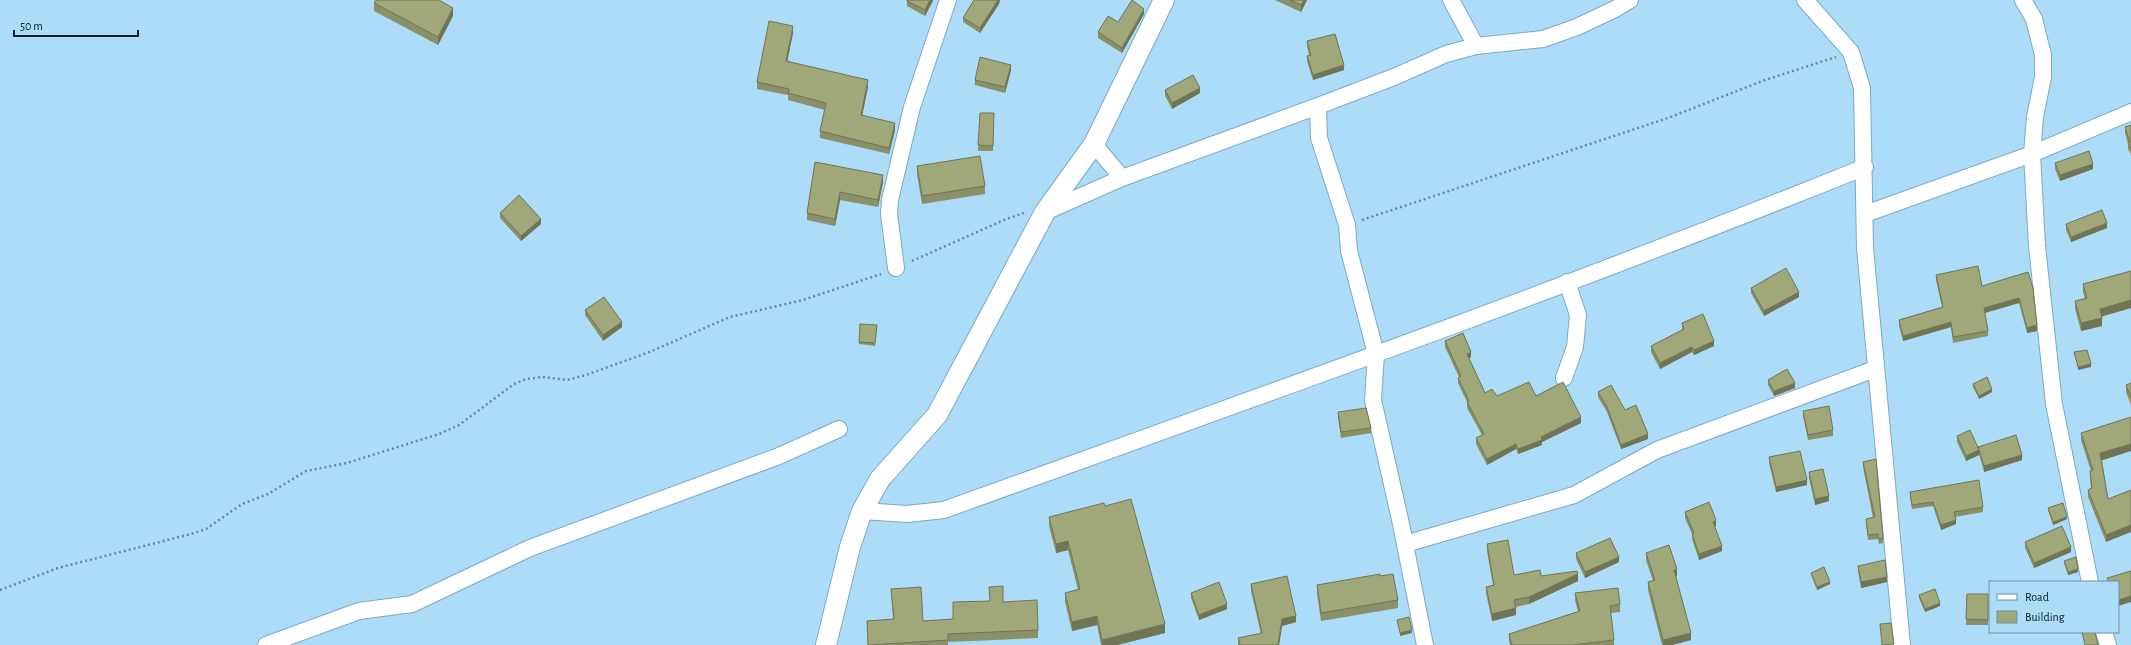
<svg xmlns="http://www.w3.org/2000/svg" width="2131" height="645" font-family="'Alegreya Sans',sans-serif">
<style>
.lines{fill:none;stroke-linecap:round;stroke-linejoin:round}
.minor-casing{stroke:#7caac5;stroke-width:18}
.tertiary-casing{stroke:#7caac5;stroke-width:22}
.path{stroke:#688ba0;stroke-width:2.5;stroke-dasharray:2 3;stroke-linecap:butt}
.minor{stroke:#fff;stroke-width:16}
.tertiary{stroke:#fff;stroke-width:20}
.wall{fill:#8a9068}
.shaded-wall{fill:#707555}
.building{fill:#a0a779;stroke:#707555}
</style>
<rect width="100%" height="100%" fill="#acdcf8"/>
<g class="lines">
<g class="minor-casing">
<path id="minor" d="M1451,0l25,46
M1805,0l46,52 11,36 3,160 37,397
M2023,0l11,19 9,36v22l-8,40 -3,37 5,92 17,158 36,178
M1318,106l1,32 28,87 2,26 27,103 -3,46 28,124 24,121
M1094,144l28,34
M1045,212l77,-34 196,-72 76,-29 52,-23 30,-8 67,-7 34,-12 38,-18 15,-9
M1865,214l167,-60 99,-42
M896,268l-7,-54 1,-14 22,-93 36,-107
M1564,378l11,-31 3,-32 -11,-33
M862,511l45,3 37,-4c308,-111 617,-220 921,-343
M1405,544l169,-49 83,-45 218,-81
M2104,632l4,13
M266,645l93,-34 53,-7 118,-56 249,-92 60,-27"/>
</g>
<g class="tertiary-casing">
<path id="tertiary" d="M826,645l24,-98 12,-36 18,-32 57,-64 108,-203 49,-68 70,-144"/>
</g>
<path class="path" d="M1362,220l306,-102 97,-38 71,-23
M912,261l92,-41 20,-7
M0,590l58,-22 133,-34 15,-5 36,-25 26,-10 38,-23 41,-8 92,-29 20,-9 55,-41 12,-5 17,-2 24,3 19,-5 61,-22 83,-36 73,-17 78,-26"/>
<use href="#minor" class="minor"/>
<use href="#tertiary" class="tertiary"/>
</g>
<path class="wall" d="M933,0l-8,16 -18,-10v-5z
M974,0h26l-1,4 -19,29 -17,-11v-4z
M1275,0h32l-6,12z
M374,3l79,13 -15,29 -64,-34z
M1144,14l-22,39 -24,-15v-6l20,-10z
M793,33l-6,28 81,26 -6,28 33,15 -6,24 -69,-16v-7l5,-21 -37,-10v-5l-31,-6v-7z
M1307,41l37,29 -31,10 -6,-19v-5l2,-1 -2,-9z
M1011,70l-6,23 -30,-8v-5z
M1165,90l35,3 -28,16 -7,-13z
M980,113h14l-1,38h-15z
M2131,125v29l-3,-5v-5l-3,-11v-6z
M815,162l68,20 -5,25 -38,-7 -5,26 -28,-6v-7z
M2055,163l38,6 -33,12 -5,-12z
M917,166l68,20v8l-63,10 -5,-30z
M500,213l41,11 -20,17 -21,-23z
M2066,224l41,4 -36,14 -5,-12z
M2131,271v37l-29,8v10l-21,5 -6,-22v-8l10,-2 -2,-7v-8z
M2028,272l9,59 -10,2 -8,-30 -34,10 3,18v5l-35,7 -2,-16 -48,14 -4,-15v-6l43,-13 -6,-27v-5l46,11z
M1751,288l48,9 -35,19 -13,-23z
M585,310l37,17 -19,14 -18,-26z
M1682,323l32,23 -20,9 -2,-3 -32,17 -9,-17v-6l31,-16z
M877,328l-2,18 -16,-2v-2z
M1445,341l26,16 -2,1 16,35 12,3h39l45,27 -39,19v3l-24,9 -2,-5 -29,16 -11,-21v-6l6,-3 -15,-27v-6l-9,-19v-5l1,-1 -14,-30z
M1768,380l27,8 -21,8 -6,-11z
M2131,383v22l-5,-13v-7z
M1973,384l19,8 -13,7 -6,-12z
M1598,392l27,18 23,29 -27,10 -14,-37 -9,-15z
M1803,411l30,19v6l-25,4 -5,-24z
M1338,412l33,16v5l-30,5 -3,-20z
M2081,433l21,27 6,39 -2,43 -18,-45v-7l3,-2 -1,-10v-7h1l-10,-31z
M1957,436l21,13v-2l44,13 -38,12 -5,-18v1l-13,6 -9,-19z
M1769,457l38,28 -31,7 -7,-29z
M1863,462l20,76v5l-4,1 -1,-5 -10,1 -2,-16v-5l7,-1 -10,-51z
M1809,472l20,29 -14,4 -6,-27z
M1910,492l73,15v5l-28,5 1,7 -15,6 -8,-24 -21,3 -2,-12z
M2048,508l19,11 -14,6 -5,-15z
M1685,512l31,14 -1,1 7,24 -23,9 -7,-21v-5l-7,-16z
M1049,517l116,116 -48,12h-16l-4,-20 -25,6 -7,-29v-9l13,-3 -10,-40 -12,3 -7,-27z
M2025,542l46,10 -37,16 -9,-20z
M1487,544l27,31 27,1 37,5 -49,23 -14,3 1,8 -24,6 -6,-28v-6l7,-2 -6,-34z
M1576,553l43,9 -34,16 -9,-19z
M1646,553l31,23 -1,1 15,63 -19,5h-10l-14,-55v-8l5,-1 -7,-21z
M2064,561l14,11 -10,3 -4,-12z
M1858,566l29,16 -26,6 -3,-17z
M1811,573l19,11 -13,6 -6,-15z
M1380,576l18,24v8l-77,13 -4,-28v-8z
M1251,584l45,38 -14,4 -3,19h-41v-7l23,-4 -10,-43z
M891,589l32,32 30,-2 50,-17 35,28v8l-90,4v3h-80l-1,-24 26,-2z
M1191,593l36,16 -28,11 -8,-22z
M1575,593l45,11v8l-9,1 3,27v5h-104l-1,-4v-7l69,-22 -3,-12z
M1967,594h21v31h-22z
M1919,595l21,11 -15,6 -6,-14z"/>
<path class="shaded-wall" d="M930,0h3v1l-8,15v-6z
M998,0h2l-1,4 -19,29v-5z
M1304,0h3l-6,12v-7z
M453,8v8l-15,29v-8z
M1144,9v5l-22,39v-5z
M793,26v7l-7,35v-7z
M1011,65v5l-6,23v-6z
M1344,65v5l-31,10v-5z
M868,80v7l-7,35v-7z
M1200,88v5l-28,16v-6z
M895,123v7l-6,24v-6z
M2093,164v5l-33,12v-6z
M883,175v7l-5,25v-7z
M840,192v8l-5,26v-7z
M541,219v5l-20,17v-5z
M2107,223v5l-36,14v-5z
M1799,292v5l-35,19v-5z
M2019,298v5l-35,10v-5z
M2131,300v8l-31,9v-8z
M2102,318v8l-21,5v-8z
M622,322v5l-19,14v-6z
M1951,322v5l-48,14v-5z
M2037,325v6l-10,2v-5z
M1714,341v5l-20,9v-5z
M1692,347v5l-32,17v-6z
M1471,352v5l-4,2v-5z
M2091,364v3l-13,3v-3z
M1795,383v5l-21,8v-5z
M1992,389v3l-13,7v-3z
M1581,417v6l-39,19v3l-24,9v-5z
M1648,434v5l-27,10v-4z
M1516,444v5l-29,16v-6z
M2131,444v7l-31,10v-8z
M1979,450v5l-13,6v-5z
M2022,455v5l-38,12v-6z
M1807,480v5l-31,7v-5z
M1829,496v5l-14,4v-6z
M2067,517v2l-14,6v-3z
M1716,520v6l-3,1v-5z
M1956,520v4l-15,6v-5z
M2131,525v7l-25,10v-7z
M1068,541v9l-12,3v-9z
M1722,546v5l-23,9v-6z
M2071,547v5l-37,16v-5z
M1619,557v5l-34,16v-6z
M1677,569v7l-3,1v-7z
M2078,569v3l-10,3v-3z
M1578,574v7l-49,23v-7z
M1887,577v5l-26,6v-6z
M1830,582v2l-13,6v-3z
M2131,596v6l-13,4v-6z
M1940,603v3l-15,6v-3z
M1227,604v5l-28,11v-5z
M1516,608v7l-24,6v-7z
M1097,616v9l-25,6v-9z
M1296,616v6l-14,4 -3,19h-1l4,-26z
M1165,624v9l-48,12h-15v-5z
M1412,630v3l-12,3v-3z
M1691,633v7l-19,5h-9v-5z"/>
<path class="building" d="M376,0h63l14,8 -15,29 -64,-34z
M907,0h23l-5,10 -18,-9z
M974,0h24l-18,28 -17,-10z
M1132,0l12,9 -22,39 -24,-16 10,-16 10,6z
M1290,0h14l-3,5z
M769,21l24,5 -7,35 82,19 -7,35 34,8 -6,25 -69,-17 6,-28 -38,-10 1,-4 -32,-7z
M1335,34l9,31 -31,10 -6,-19 4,-1 -4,-14z
M980,57l31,8 -6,22 -30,-7z
M1193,75l7,13 -28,15 -7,-13z
M980,113h14l-1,33 -15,-1z
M2131,125v23l-3,-5 2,-1 -5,-15z
M2089,151l4,13 -33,11 -5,-12z
M980,156l5,30 -63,10 -5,-30z
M815,162l68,13 -5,25 -38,-8 -5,27 -28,-6z
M519,195l22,24 -20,17 -21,-23z
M2102,210l5,13 -36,14 -5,-13z
M1978,266l4,20 46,-14 5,16 4,37 -10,3 -8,-30 -35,10 4,23 -35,6 -2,-15 -48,14 -4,-16 44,-13 -7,-32z
M1786,268l13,24 -35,19 -13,-23z
M2131,271v29l-31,9 2,9 -21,5 -6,-22 12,-3 -4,-14z
M604,297l18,25 -19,13 -18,-25z
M1703,314l11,27 -20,9 -2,-3 -32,16 -9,-17 33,-17 -2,-6z
M860,324l17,1 -2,18 -16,-1z
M1463,333l8,19 -4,2 18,39 7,-4 5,7 32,-14 7,14 27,-14 18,35 -40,20 1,3 -24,9 -2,-5 -29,15 -11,-21 8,-4 -17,-32 2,-1 -11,-23 3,-2 -16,-35z
M2087,350l4,14 -13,3 -4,-15z
M1787,369l8,14 -21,8 -6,-11z
M1987,377l5,12 -13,7 -6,-12z
M2131,383v14l-5,-12z
M1611,385l14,25 11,-5 12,29 -27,11 -14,-38 -9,-15z
M1829,406l4,24 -25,5 -5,-24z
M1366,408l5,20 -30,4 -3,-20z
M2131,417v27l-31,9 8,46 23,-9v35l-25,10 -18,-45 4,-2 -2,-17 3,-1 -12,-37z
M1970,430l9,20 -13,6 -9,-20z
M2016,435l6,20 -38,11 -6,-19z
M1800,451l7,29 -31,7 -7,-30z
M1876,459l7,79 -4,1 -1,-5 -10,1 -2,-16 9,-2 -12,-55z
M1823,469l6,27 -14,3 -6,-27z
M1979,480l4,27 -29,5 2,8 -15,5 -8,-23 -21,3 -2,-13z
M1131,499l34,125 -63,16 -5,-24 -25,6 -7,-29 15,-4 -12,-48 -12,3 -7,-27 55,-14 1,3z
M1709,502l7,18 -3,2 9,24 -23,8 -7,-20 2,-1 -9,-21z
M2063,503l4,14 -14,5 -5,-14z
M2062,526l9,21 -37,16 -9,-21z
M1610,538l9,19 -34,15 -9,-19z
M1508,540l6,35 26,-5 1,6 36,-5 1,3 -49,23 -15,3 2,8 -24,6 -6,-27 8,-2 -7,-41z
M1669,545l8,24 -3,1 17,63 -28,7 -15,-58 7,-2 -9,-27z
M2076,557l2,12 -10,3 -4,-11z
M1885,560l2,17 -26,5 -3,-16z
M1824,567l6,15 -13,5 -6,-14z
M2131,571v25l-13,4v-18h-9l-2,-4z
M1380,574v2l13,-2 5,26 -77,13 -4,-28z
M1287,576l9,40 -14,3 -4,26h-38l-2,-7 24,-5 -11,-49z
M1219,582l8,22 -28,11 -8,-22z
M1003,586v16l34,-2 1,30 -90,4v6l-80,5 -1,-24 27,-2 -3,-30 30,-2 2,34 30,-2v-17l37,-1 -1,-14z
M1618,588l2,16 -10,2 4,34 -42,5h-60l-3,-11 71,-23 -5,-18z
M1935,589l5,14 -15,6 -6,-14z
M1967,594h21v26l-22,-1z
M1409,617l3,13 -12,3 -3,-13z
M1891,623l3,21 -12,1 -2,-21z
M2082,632h13l3,13h-13z"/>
<rect x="1989" y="581" width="130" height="52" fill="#acdcf8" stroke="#6b90a4"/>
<rect x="1997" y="594" width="20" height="6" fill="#ffffff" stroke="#6b90a4"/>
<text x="2025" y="601" font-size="12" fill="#0a1d27">Road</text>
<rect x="1997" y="611" width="20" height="12" fill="#a0a779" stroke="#6b90a4"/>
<text x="2025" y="621" font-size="12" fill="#0a1d27">Building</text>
<path d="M14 30v6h124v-6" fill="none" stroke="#0a1d27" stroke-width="2"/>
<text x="20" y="30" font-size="12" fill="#0a1d27" stroke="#acdcf8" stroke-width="3" paint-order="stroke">50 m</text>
</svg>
